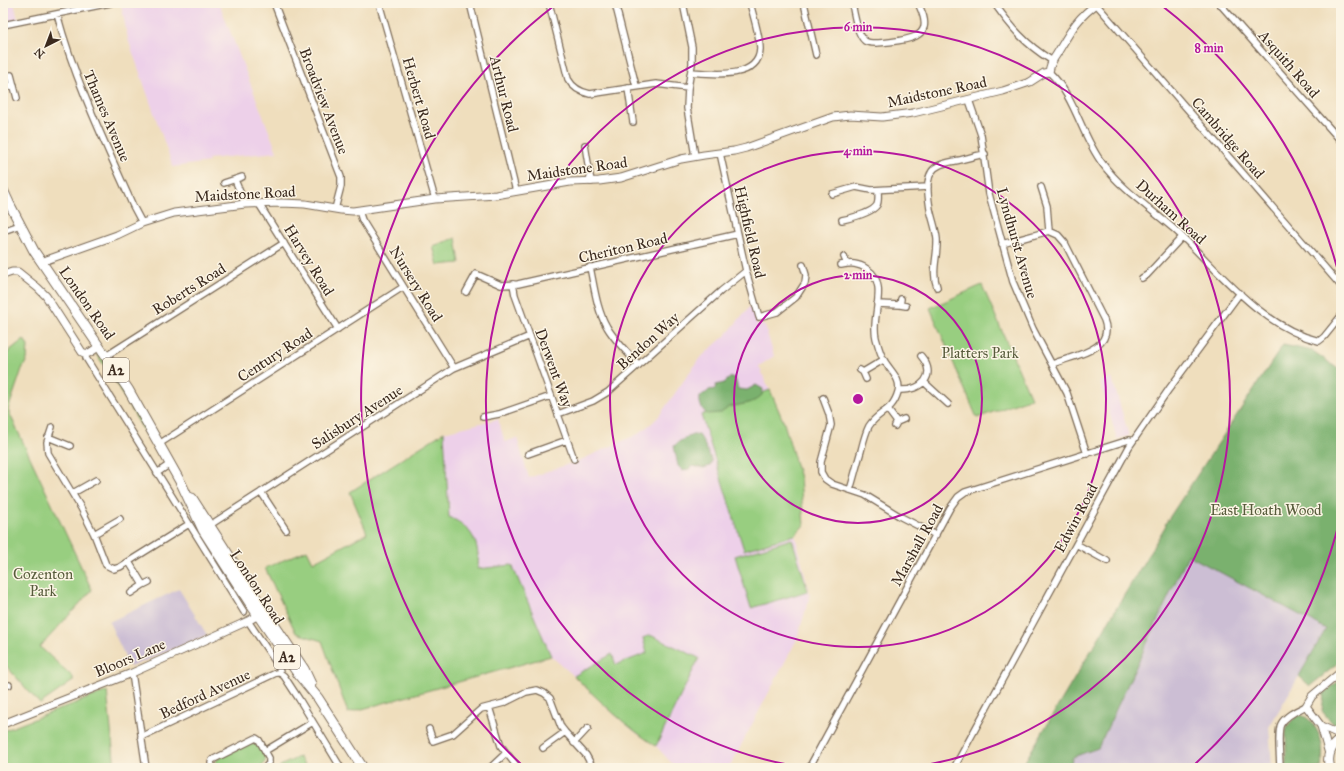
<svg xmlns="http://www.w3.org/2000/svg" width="1344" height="771" font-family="'IM FELL Great Primer',serif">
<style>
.built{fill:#edd0e9}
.industrial{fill:#ccbed4}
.green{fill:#98ce80;stroke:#6a7c4f}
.forest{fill:#7ab16e;stroke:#5a6e46}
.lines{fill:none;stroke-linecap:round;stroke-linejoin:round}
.minor-casing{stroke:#7a6956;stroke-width:8}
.tertiary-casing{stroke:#7a6956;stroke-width:9}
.primary-casing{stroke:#7a6956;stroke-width:11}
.minor{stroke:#fff;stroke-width:5.5}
.tertiary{stroke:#fff;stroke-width:7}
.primary{stroke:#fff;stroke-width:9}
.ring{fill:none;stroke:#b5179e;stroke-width:2}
.labels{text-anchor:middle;stroke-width:3;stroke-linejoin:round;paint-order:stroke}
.shield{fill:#fcf5e5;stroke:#75675a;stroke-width:1}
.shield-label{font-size:14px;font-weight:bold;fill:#3b2a1e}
.street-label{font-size:15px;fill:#3b2a1e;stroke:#fcf5e5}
.park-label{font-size:15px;fill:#575b3b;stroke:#fcf5e5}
.centre{fill:#b5179e;stroke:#fcf5e5;stroke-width:2}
.ring-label{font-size:12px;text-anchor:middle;font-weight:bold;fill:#b5179e;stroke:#fcf5e5;stroke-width:3;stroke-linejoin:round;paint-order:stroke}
</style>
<rect width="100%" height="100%" fill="#fcf5e5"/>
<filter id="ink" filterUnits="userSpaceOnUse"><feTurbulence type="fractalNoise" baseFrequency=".025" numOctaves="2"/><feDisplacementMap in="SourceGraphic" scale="8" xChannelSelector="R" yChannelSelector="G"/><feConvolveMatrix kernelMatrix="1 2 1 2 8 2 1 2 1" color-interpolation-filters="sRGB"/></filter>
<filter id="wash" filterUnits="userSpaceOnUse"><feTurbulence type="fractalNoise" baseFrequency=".012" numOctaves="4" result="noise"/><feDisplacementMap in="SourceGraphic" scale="16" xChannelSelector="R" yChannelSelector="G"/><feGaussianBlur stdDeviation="0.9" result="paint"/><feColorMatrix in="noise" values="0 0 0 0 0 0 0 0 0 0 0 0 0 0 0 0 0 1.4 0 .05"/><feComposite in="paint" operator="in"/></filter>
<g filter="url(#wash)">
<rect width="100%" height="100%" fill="#efdebd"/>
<path class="built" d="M3,3h11l4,17 -15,6z
M125,3h94l58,149 -69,7 1,3 -36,5 -45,-128 -7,-35z
M751,305l6,19 8,2 9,30 -15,10 25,57 16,55 4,47 -9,10 15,60 -13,44 -68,129h-53l-20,-22 -21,-14 -27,-23 -34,-33 -23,-20 -203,57 118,-186 -17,-10 -99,-25 94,-60 54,-13 7,23 12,-4 12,40 54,-19 55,-25 14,-11 7,-7 40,-57 28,-25z
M1112,378l17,58 -12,3 -17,-57z"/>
<path class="industrial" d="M1188,554l139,75 -58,98 3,41h-203l4,-11 25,-9z
M179,589l28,46 -77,32 -21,-45z"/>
<path class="green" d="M456,238l4,25 -22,2 -5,-19z
M982,285l49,113 -54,20 -47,-110z
M24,339l4,7 -1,14 -5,9 -14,41 84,180 -52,57 33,30v4l-33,23 -32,-36 -5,-7v-301l6,-9z
M96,354c13,5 43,63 52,78l-3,1 -33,-57z
M770,390l14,33 16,55 4,47 -9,10 -51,15 -43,-135z
M444,432l5,85c24,10 31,27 29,52l34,-4 39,91 -203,57 -26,-72 -26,-8 -31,-65 42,-18 6,12 54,-29 -17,-41z
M792,539l16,52 -57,17 -16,-52z
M650,635l49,23 -43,88c-31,-20 -56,-45 -82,-70l38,-22 4,11 31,-12 -4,-15z
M107,691l8,77h-112v-37z
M250,743l10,3 6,13 -4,8 -46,1 -1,-3 2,-6z
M299,757l7,10 -2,1h-24v-2z"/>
<path class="forest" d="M1283,345l30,6 28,20v290l-31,25 -11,-10 27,-47 -138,-74 -90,193 -25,9 -4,11h-48l145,-243 -1,-1z
M731,377l4,1 3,11 9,1 9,-5 7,4 -1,6 -6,5 -7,3 -20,4 -8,6 -14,1c-5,-4 -8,-10 -7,-17l3,-3 3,-1 3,-3 6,-1 1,-4 8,-2z
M692,435h7c4,5 10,20 13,26l-2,5 -7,2 -11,-2 -3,3 -6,2 -5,-5 -4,-20 6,-5z
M1341,679v47l-9,-3 -10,-12 2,-18z
M1300,715c7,2 9,4 13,9 10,14 11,27 8,44h-35v-37c2,-8 7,-12 14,-16z"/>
</g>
<g filter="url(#ink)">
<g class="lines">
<g class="minor-casing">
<path id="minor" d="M274,3l67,174v9l-6,23
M379,3l56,196
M470,3l46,188
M549,3l19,76c5,9 12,13 22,15l66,-10 32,4
M615,3l21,83
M683,3l9,44v17l-4,24 -1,20 8,48
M804,3l12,52
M852,3c2,10 5,32 13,38 7,5 43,-1 51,-5 4,-2 7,-6 8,-9 2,-8 -3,-17 -6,-24
M994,3c18,25 31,41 57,57
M1219,3l122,138
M1096,4l245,282
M57,14c18,67 48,129 76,192l9,17
M3,25l107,-22
M691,72c21,2 68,8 69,-23 0,-12 -7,-34 -10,-46
M1049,72c26,24 32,63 53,91 19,26 48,45 72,66 43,39 86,98 145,112l5,-4 17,-21
M11,75l6,23
M3,87l11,-2
M628,88l5,34
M969,100l12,35 8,59 24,88 20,47 34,64 20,61
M585,145l6,37
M720,153l26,118 13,46 18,-5 19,-15 9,-14 1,-8 -3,-10
M235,180l10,24
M224,183l18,-6
M1041,187l6,19 2,25
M832,194l24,-7 15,3 57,-3
M259,204l79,125
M359,211l3,9 92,148
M842,220c9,-2 30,-7 35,-15 2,-4 1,-11 1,-15
M3,231l17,-6
M1002,244l47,-13 9,4 7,8 39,77c12,31 -33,36 -52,44
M844,257l3,7
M841,265c10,-2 17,-2 26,4 23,15 3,47 9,69 2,7 4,16 8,22 6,11 18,19 14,32 -6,21 -19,18 -29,34 -4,8 -6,17 -8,25 -4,13 -7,26 -11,39
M590,267c4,19 7,44 17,60 8,14 21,26 32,38
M1142,278l5,-3 35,-38
M513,284l2,11 59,164
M937,287c-6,-16 1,-31 0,-48 -1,-10 -5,-20 -7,-30 -2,-14 -7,-37 10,-44 4,-2 10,-3 15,-4 10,-2 19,-5 30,-7
M466,292l10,-18 25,11 17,-1 220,-50
M901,299l-1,6 6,1
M877,304l23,1
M86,354v4l158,254
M106,356l178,-113
M860,370l3,2 3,7
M863,372l20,-12
M924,382l24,22
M899,390c22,1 39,-14 22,-34
M823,398l6,16 2,11 -10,37v10l4,7 7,5 33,11 36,22 35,18
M888,410l9,12
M558,414l35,-13 15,-9 113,-101 25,-20
M483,417l16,-3 52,-18
M895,426l2,-4 7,-3
M52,427l-5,15 1,11 33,55 13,26 12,31 8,4 6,-2 69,-43
M48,437l22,9
M159,444l244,-157
M528,454l39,-14
M157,473l13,-9
M261,492l25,38
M73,493l23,-13
M207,527l247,-159 76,-32
M94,534l26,-15
M1076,544l31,17
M129,562l14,23 -12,8
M143,585l6,-3
M248,621l31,46 1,6 4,3 15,23 42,69
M132,673l14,95
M3,686l6,-1
M489,707l12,39 17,22
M429,729l4,12 20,-7 28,-25 23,-6 22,-11 11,-2 7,3 6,5 11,29 4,5 21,23 7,13
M141,737l135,-64h4
M574,743l14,-15
M543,748l22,-16
M265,751l48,-29
M213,768l-2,-5 1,-3 44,-22 3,2 10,18v5l-4,5
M490,768l16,-15
M809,768l141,-260 8,-11 7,-5 164,-52 4,1
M954,768l175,-321 40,-58 71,-96
M1280,768c0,-9 -3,-38 1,-44 5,-9 17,-14 25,-18"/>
</g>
<g class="tertiary-casing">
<path id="tertiary" d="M41,262l76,-27 25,-12 32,-10 71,-9 37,-1 23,1 36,6 12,1 82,-12 61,-4 74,-13 29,-1 22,-3 60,-19 23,-4 30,-4 12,-3 87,-31 17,-2 32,2 31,-4 90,-22 27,-9 14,-9 5,-1c2,-12 4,-11 9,-20 13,-22 19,-34 40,-49
M3,275l9,-3h6l20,16 8,8 36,56c6,4 12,-2 17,-6
M3,724l129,-51 116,-52 14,-8
M1321,726l20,9
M1329,754l-8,-28 -15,-20 6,-10 29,-24"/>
</g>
<g class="primary-casing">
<path id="primary" d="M3,190l6,13 25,48 94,138 54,96 21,45 48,75 47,69 20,24 45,70
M192,498l63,98 49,73 7,15
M1330,768c-4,-12 1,-23 11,-29"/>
</g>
<use href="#minor" class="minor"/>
<use href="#tertiary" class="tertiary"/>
<use href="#primary" class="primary"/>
</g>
</g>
<g class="ring">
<circle cx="858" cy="399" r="124"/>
<circle cx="858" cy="399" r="248"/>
<path d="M809 768A372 372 0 1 1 907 768"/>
<path d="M1340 519A497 497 0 0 1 1194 765M522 765A497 497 0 0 1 555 5M1161 5A497 497 0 0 1 1340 279"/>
</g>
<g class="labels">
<g class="shield">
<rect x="103" y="358" width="26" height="24" rx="3"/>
<rect x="274" y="645" width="26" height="24" rx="3"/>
</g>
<g class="shield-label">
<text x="116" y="375">A2</text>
<text x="287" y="662">A2</text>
</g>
<g class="street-label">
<text transform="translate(1289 64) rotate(49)" y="5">Asquith Road</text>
<text transform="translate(937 92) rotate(-12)" y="5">Maidstone Road</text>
<text transform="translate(504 94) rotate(76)" y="5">Arthur Road</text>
<text transform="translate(419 98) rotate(74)" y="5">Herbert Road</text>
<text transform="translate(324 101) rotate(69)" y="5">Broadview Avenue</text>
<text transform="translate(107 116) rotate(67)" y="5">Thames Avenue</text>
<text transform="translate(1228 138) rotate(49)" y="5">Cambridge Road</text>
<text transform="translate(577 169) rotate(-8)" y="5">Maidstone Road</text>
<text transform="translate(245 194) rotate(-3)" y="5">Maidstone Road</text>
<text transform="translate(1171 212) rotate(42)" y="5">Durham Road</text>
<text transform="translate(750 232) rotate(77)" y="5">Highfield Road</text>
<text transform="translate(1017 243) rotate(74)" y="5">Lyndhurst Avenue</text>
<text transform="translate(623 248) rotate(-13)" y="5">Cheriton Road</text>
<text transform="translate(309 260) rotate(58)" y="5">Harvey Road</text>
<text transform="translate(416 284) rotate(58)" y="5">Nursery Road</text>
<text transform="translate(189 289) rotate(-32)" y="5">Roberts Road</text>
<text transform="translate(87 303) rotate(55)" y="5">London Road</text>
<text transform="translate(648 341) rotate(-42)" y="5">Bendon Way</text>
<text transform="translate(275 355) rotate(-33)" y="5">Century Road</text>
<text transform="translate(554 368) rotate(70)" y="5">Derwent Way</text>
<text transform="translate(357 417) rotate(-33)" y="5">Salisbury Avenue</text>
<text transform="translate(1076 518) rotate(-62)" y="5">Edwin Road</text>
<text transform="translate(917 545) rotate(-61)" y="5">Marshall Road</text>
<text transform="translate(257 587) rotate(57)" y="5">London Road</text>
<text transform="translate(130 658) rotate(-23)" y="5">Bloors Lane</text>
<text transform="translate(205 694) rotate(-25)" y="5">Bedford Avenue</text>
</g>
<g class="park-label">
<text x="980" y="358">Platters Park</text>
<text x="1266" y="515">East Hoath Wood</text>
<text x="43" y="579">Cozenton<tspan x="43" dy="17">Park</tspan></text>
</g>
</g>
<circle cx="858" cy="399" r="6" class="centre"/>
<g class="ring-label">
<text x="858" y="31">6 min</text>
<text x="1209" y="52">8 min</text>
<text x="858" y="155">4 min</text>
<text x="858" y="279">2 min</text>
</g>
<rect width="1344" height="771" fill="none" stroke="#fcf5e5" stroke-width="16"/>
<g transform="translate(46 46) rotate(222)" stroke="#fcf5e5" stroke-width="3" paint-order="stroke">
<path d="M0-3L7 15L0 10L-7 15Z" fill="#3b2a1e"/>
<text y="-6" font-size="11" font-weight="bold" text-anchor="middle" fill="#3b2a1e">N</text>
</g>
</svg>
